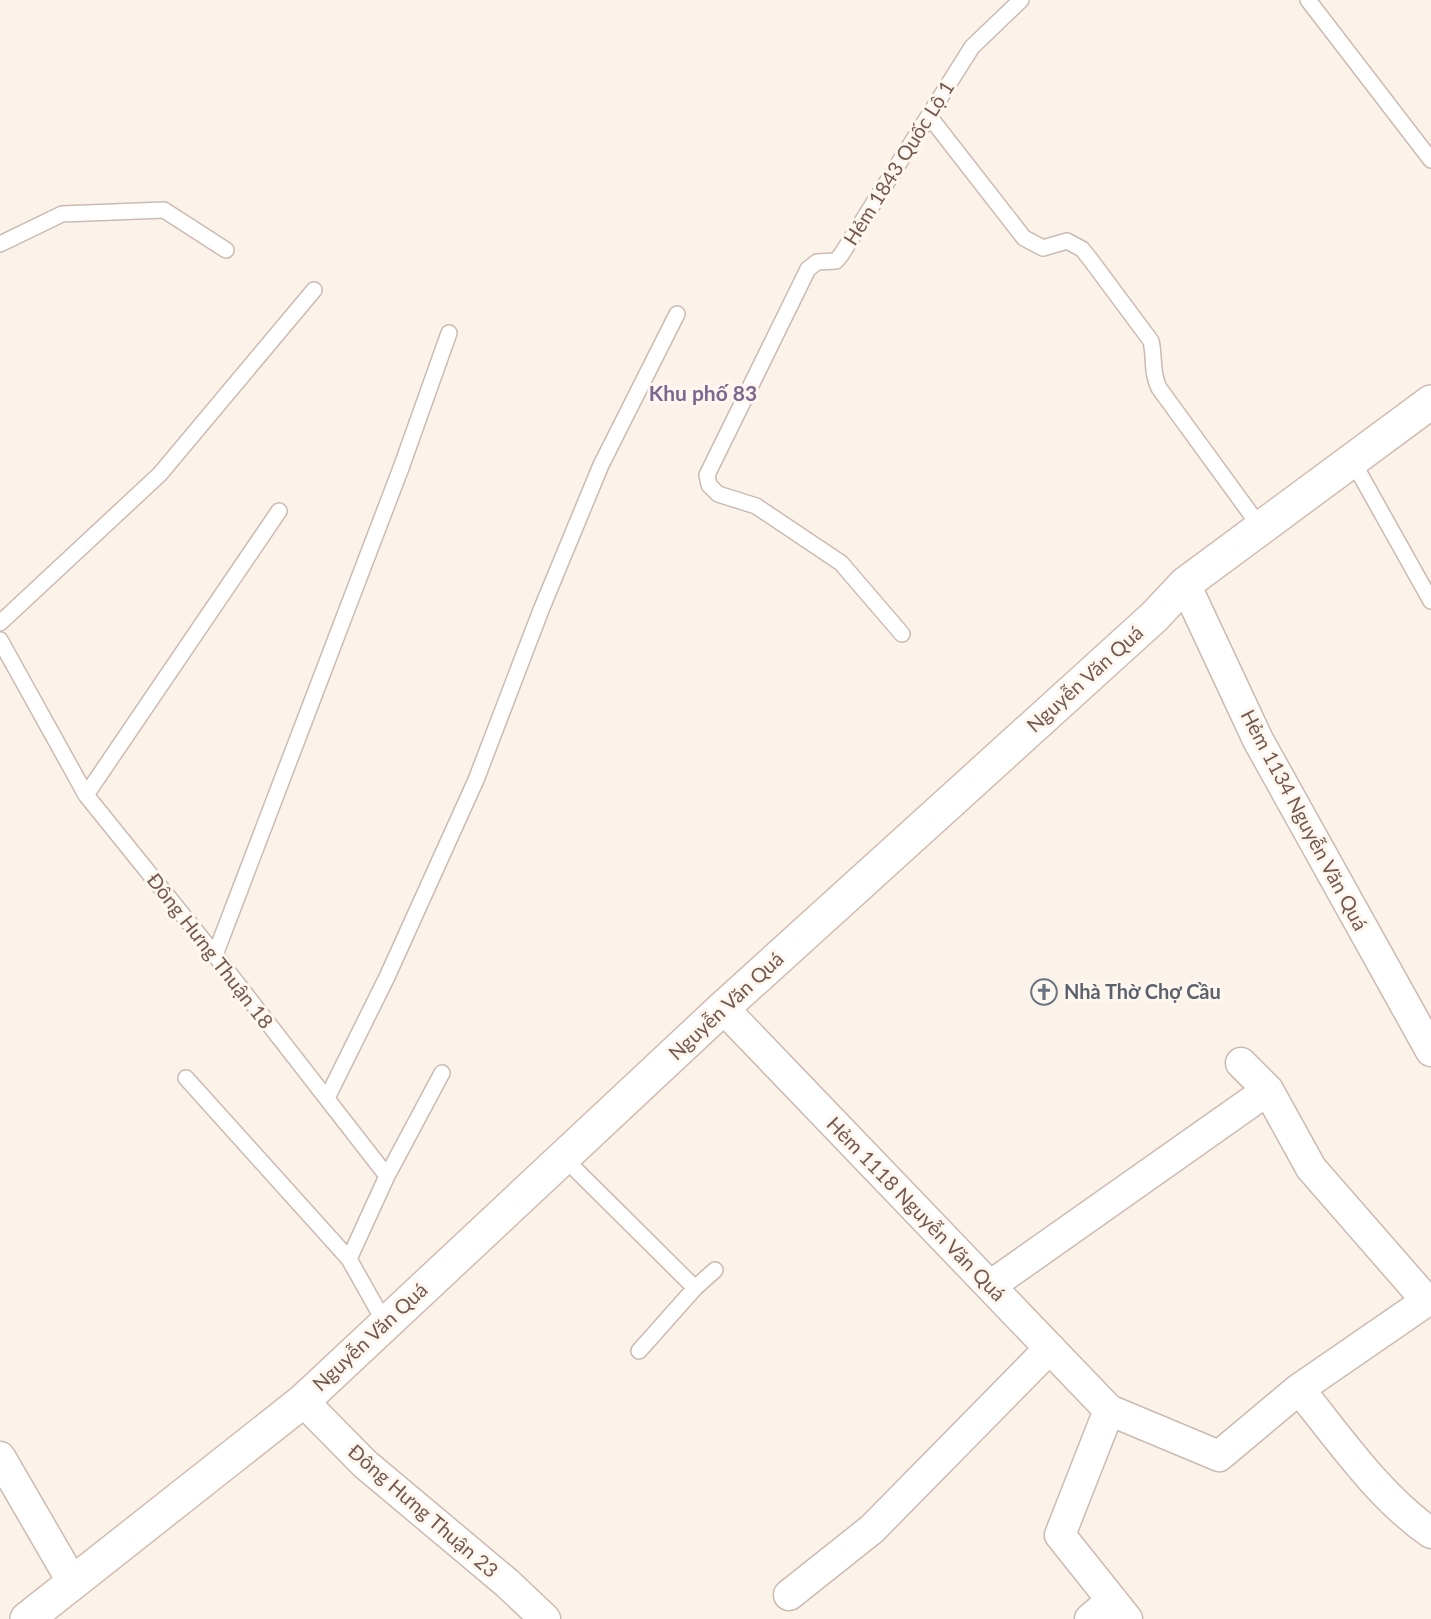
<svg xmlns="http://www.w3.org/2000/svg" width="1431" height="1619" font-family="Lato,sans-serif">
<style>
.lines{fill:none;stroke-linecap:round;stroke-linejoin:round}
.service-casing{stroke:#ccbab1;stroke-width:18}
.minor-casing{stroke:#ccbab1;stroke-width:33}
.secondary-casing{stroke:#d1bcb1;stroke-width:36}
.service{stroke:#fff;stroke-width:15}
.minor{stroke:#fff;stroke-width:30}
.secondary{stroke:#fff;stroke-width:33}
.labels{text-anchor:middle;stroke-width:6;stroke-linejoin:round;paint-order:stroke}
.street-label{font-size:20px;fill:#74594f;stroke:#fef7f0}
.worship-label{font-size:20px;font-weight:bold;fill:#5b616d;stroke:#fef7f0;text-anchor:start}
.neighbourhood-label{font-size:21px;font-weight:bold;fill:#7e678f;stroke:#fef7f0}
</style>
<rect width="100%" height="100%" fill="#fbf3ea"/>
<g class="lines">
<g class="service-casing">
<path id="service" d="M1308,0l123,160
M929,116l95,122 19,10 24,-7 15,8 8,10 61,82c4,16 0,31 8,47l102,140
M0,244l62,-30 102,-4 62,40
M1352,460l79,141
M0,623l160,-149 154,-184
M902,634l-61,-71 -85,-57 -38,-12 -9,-9 -2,-10 101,-206 9,-7 19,-1 5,-6 131,-208 49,-47
M0,640l86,155 129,160 172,221 -38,83 36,64
M86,795l193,-284
M215,955l186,-487 48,-135
M186,1078l163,181
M327,1098l60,-121 89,-197 65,-170 60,-145 76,-151
M563,1157l132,131 20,-18
M387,1176l55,-103
M639,1351l56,-63"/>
</g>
<g class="minor-casing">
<path id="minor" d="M1185,584l73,156 173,311
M723,1008l386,402 110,46 80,-67c40,49 79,107 132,144
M1241,1063l27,27 43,78 116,133
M990,1286l278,-196
M1299,1389l132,-91
M303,1401l62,63 142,119 38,36
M1109,1410l-49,125 67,84
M0,1457l73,126
M789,1595l83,-66 178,-181
M1090,1619l22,-19"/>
</g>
<g class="secondary-casing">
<path id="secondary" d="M27,1619l276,-218 420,-393 431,-391 31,-33 246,-182"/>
</g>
<use href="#service" class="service"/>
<use href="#minor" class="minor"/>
<use href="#secondary" class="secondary"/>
</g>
<defs>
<g id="church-ring" transform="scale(1.35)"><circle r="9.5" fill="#fef7f0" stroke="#6b7280" stroke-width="1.5"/><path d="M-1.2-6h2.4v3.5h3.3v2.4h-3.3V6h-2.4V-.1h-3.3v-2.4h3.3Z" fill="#6b7280"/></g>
</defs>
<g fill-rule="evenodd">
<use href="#church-ring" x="1044" y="992"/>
</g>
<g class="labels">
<g class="street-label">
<text transform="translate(899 163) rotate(-58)" y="7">Hẻm 1843 Quốc Lộ 1</text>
<text transform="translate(1085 679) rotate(-42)" y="7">Nguyễn Văn Quá</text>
<text transform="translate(1304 820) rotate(62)" y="7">Hẻm 1134 Nguyễn Văn Quá</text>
<text transform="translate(210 951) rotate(52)" y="7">Đông Hưng Thuận 18</text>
<text transform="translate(726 1006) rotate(-43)" y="7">Nguyễn Văn Quá</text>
<text transform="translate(916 1209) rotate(46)" y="7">Hẻm 1118 Nguyễn Văn Quá</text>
<text transform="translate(370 1337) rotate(-43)" y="7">Nguyễn Văn Quá</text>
<text transform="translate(423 1511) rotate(41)" y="7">Đông Hưng Thuận 23</text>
</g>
<g class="worship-label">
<text x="1064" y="999">Nhà Thờ Chợ Cầu</text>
</g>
<g class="neighbourhood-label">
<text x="703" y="401">Khu phố 83</text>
</g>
</g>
</svg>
